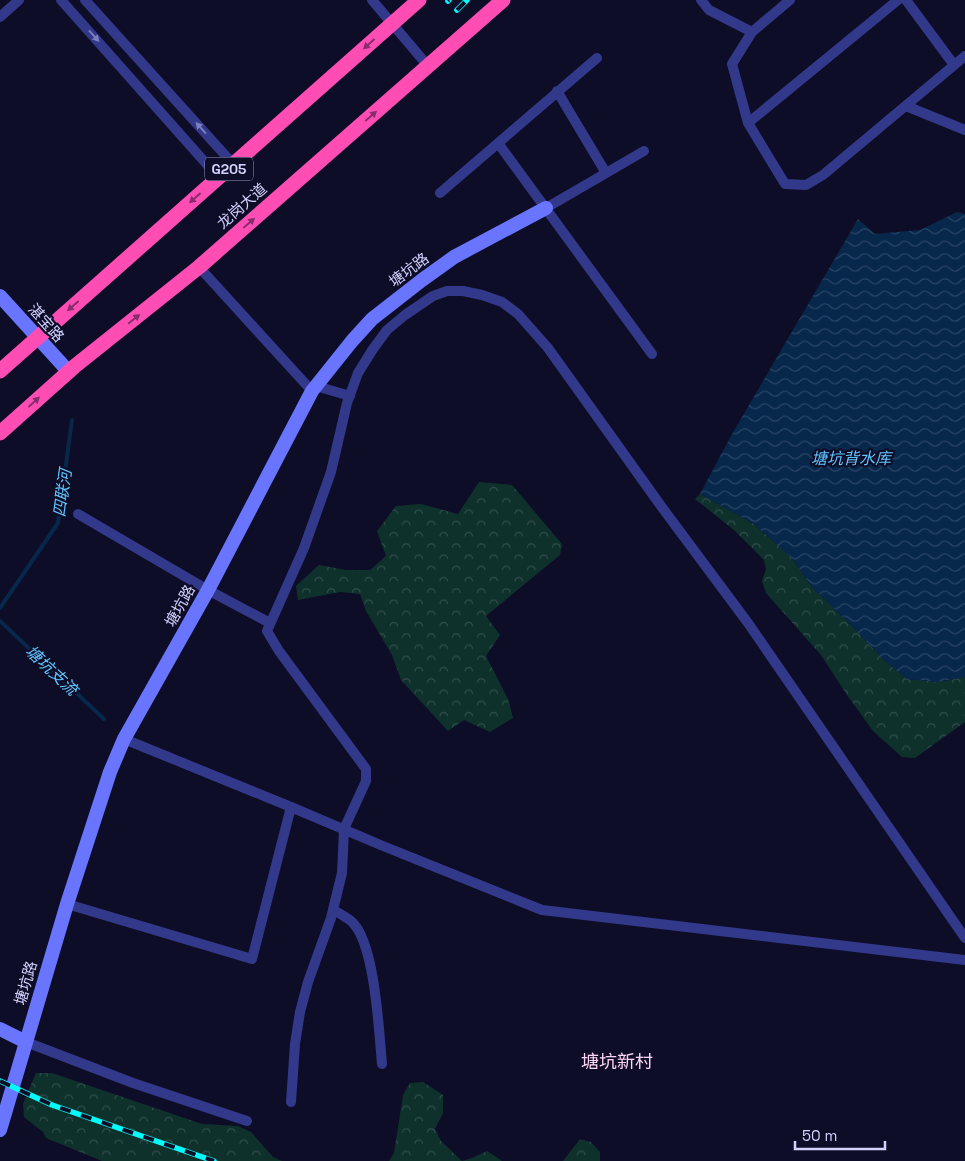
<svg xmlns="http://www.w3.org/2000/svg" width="965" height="1161" font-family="'Space Grotesk','Noto Sans SC',sans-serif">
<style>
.forest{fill:url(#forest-crowns)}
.water{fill:url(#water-waves)}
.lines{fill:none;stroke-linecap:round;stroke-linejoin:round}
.stream{stroke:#07274b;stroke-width:4}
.street{stroke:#33398a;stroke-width:10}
.secondary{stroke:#6974ff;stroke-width:14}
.highway{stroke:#ff4db4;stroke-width:15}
.rail-casing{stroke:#00fdfd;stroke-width:5.5}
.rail{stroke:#0e0d27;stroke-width:4;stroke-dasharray:11;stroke-linecap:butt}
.oneway{fill:#7b7ebf}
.oneway2{fill:#862d6e}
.labels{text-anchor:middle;stroke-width:4.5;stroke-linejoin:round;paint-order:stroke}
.shield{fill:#0e0d27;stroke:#9897be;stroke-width:1}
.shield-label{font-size:14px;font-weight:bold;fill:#d3d2ff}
.street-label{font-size:15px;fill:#d3d2ff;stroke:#0e0d27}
.water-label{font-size:16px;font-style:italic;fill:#60c5ff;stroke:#0e0d27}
.quarter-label{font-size:18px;fill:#ffd4f4;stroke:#0e0d27}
</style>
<defs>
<pattern id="forest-crowns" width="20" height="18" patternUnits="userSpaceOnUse" patternTransform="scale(1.25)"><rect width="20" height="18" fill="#0f312c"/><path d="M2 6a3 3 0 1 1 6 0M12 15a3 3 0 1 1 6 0" fill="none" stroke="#314e4c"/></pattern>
<pattern id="water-waves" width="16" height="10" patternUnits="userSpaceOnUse" patternTransform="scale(1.25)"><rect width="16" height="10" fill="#07274b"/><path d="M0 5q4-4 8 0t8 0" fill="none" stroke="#2a4566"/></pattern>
</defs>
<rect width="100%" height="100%" fill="#0e0d27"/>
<path class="forest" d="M479,482l33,3 50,59 -2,11 -74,61 14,19 -14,21 22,43 5,19 -23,14 -26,-12 -16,11 -47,-51 -9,-25 -26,-44 -6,-17 -20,-2 -42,8 -2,-14 23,-21 27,5h24l16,-14 -9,-25 19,-25 25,-2 37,10z
M700,494l54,30 38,34 19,28 38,37 36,38 22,18 30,3 28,-5v45l-50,36 -13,-1 -29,-26 -26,-36 -26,-40 -55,-62 -4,-12 4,-12 -2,-9 -30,-30 -39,-31z
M36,1073h16l150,51 36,2 13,6 22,25 9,4h-180l-56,-23 -3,-6 -19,-15 -1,-13z
M423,1082l20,13v18l-8,16 6,12 21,20 10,-3 15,-7 15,10h-113l5,-8 9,-58 7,-12z
M580,1139l11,3 9,10v9h-37z"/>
<path class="water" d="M957,212l8,2v463l-28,5 -30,-3 -22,-18 -36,-38 -38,-37 -19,-28 -38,-34 -54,-30 32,-60 126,-215 17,15 45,-4z"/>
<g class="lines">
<path class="stream" d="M0,608l58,-85 14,-103
M0,621l104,98"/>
<path class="street" d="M61,0l158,178
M85,0l149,165
M372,0l56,66
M701,0l8,10 43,22 -20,32 16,59 37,61 21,1 17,-10 142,-119
M906,0l48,65
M0,17l19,-17
M752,32l38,-32
M557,91l49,82
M906,106l59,24
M748,123l150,-123
M498,143l154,211
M440,193l157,-135
M546,208l98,-57
M199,267l113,124
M316,386l34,10
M78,514l130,76 62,33
M124,739l167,68 92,39 159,64 423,50
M67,904l185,55 39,-152
M333,909c6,5 14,8 19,13 23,21 27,110 30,142
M26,1042l107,41 114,38
M291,1102l4,-58 5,-32 8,-30 23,-64 11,-45 2,-44 22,-48v-12l-87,-118 -12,-20 37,-83 27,-76 16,-69 11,-30 15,-24 14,-19 18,-15 28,-19 14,-5h16l19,4 20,7 16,12 30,34 113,158 87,117 217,315"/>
<path class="secondary" d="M0,296l69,76
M0,1029l26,13
M0,1130l67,-226 43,-132 14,-33 84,-149 104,-199 40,-50 20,-22 50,-39 32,-23 92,-49"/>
<path class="highway" d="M0,371l419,-371
M0,433l75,-67 124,-99 304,-267"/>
<g class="rail-casing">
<path id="rail" d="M448,1l1,-1
M457,10l10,-10
M0,1081l52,24 162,56"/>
</g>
<use href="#rail" class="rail"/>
</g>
<defs><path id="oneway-solid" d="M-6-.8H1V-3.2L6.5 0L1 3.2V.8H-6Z" transform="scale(1.25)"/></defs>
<g class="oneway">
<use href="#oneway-solid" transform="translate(94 36) rotate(48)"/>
<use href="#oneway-solid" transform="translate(201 128) rotate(-132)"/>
</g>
<g class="oneway2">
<use href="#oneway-solid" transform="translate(369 44) rotate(138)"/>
<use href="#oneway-solid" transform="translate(371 116) rotate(-41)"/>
<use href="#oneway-solid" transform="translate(195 198) rotate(139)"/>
<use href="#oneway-solid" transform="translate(249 223) rotate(-41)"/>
<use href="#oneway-solid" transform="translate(73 306) rotate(139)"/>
<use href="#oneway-solid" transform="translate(134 319) rotate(-39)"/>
<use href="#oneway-solid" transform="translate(34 402) rotate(-42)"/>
</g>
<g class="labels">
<rect class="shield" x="205" y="157.5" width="48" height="23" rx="4"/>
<g class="shield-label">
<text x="229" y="174">G205</text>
</g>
<g class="street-label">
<text transform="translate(242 206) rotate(-41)" y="5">龙岗大道</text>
<text transform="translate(409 270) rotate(-37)" y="5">塘坑路</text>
<text transform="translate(46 323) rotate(48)" y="5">湛宝路</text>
<text transform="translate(180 606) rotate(-61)" y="5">塘坑路</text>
<text transform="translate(26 983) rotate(-74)" y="5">塘坑路</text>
</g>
<g class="water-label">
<text x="851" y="464">塘坑背水库</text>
<text transform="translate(62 493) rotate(-82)" y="6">四联河</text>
<text transform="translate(52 670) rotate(43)" y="6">塘坑支流</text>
</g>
<g class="quarter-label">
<text x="617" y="1068">塘坑新村</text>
</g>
</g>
<path d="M795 1141v8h90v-8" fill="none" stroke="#d3d2ff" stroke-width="2.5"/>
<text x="802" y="1141" font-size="15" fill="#d3d2ff" stroke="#0e0d27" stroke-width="4" paint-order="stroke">50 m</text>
</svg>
